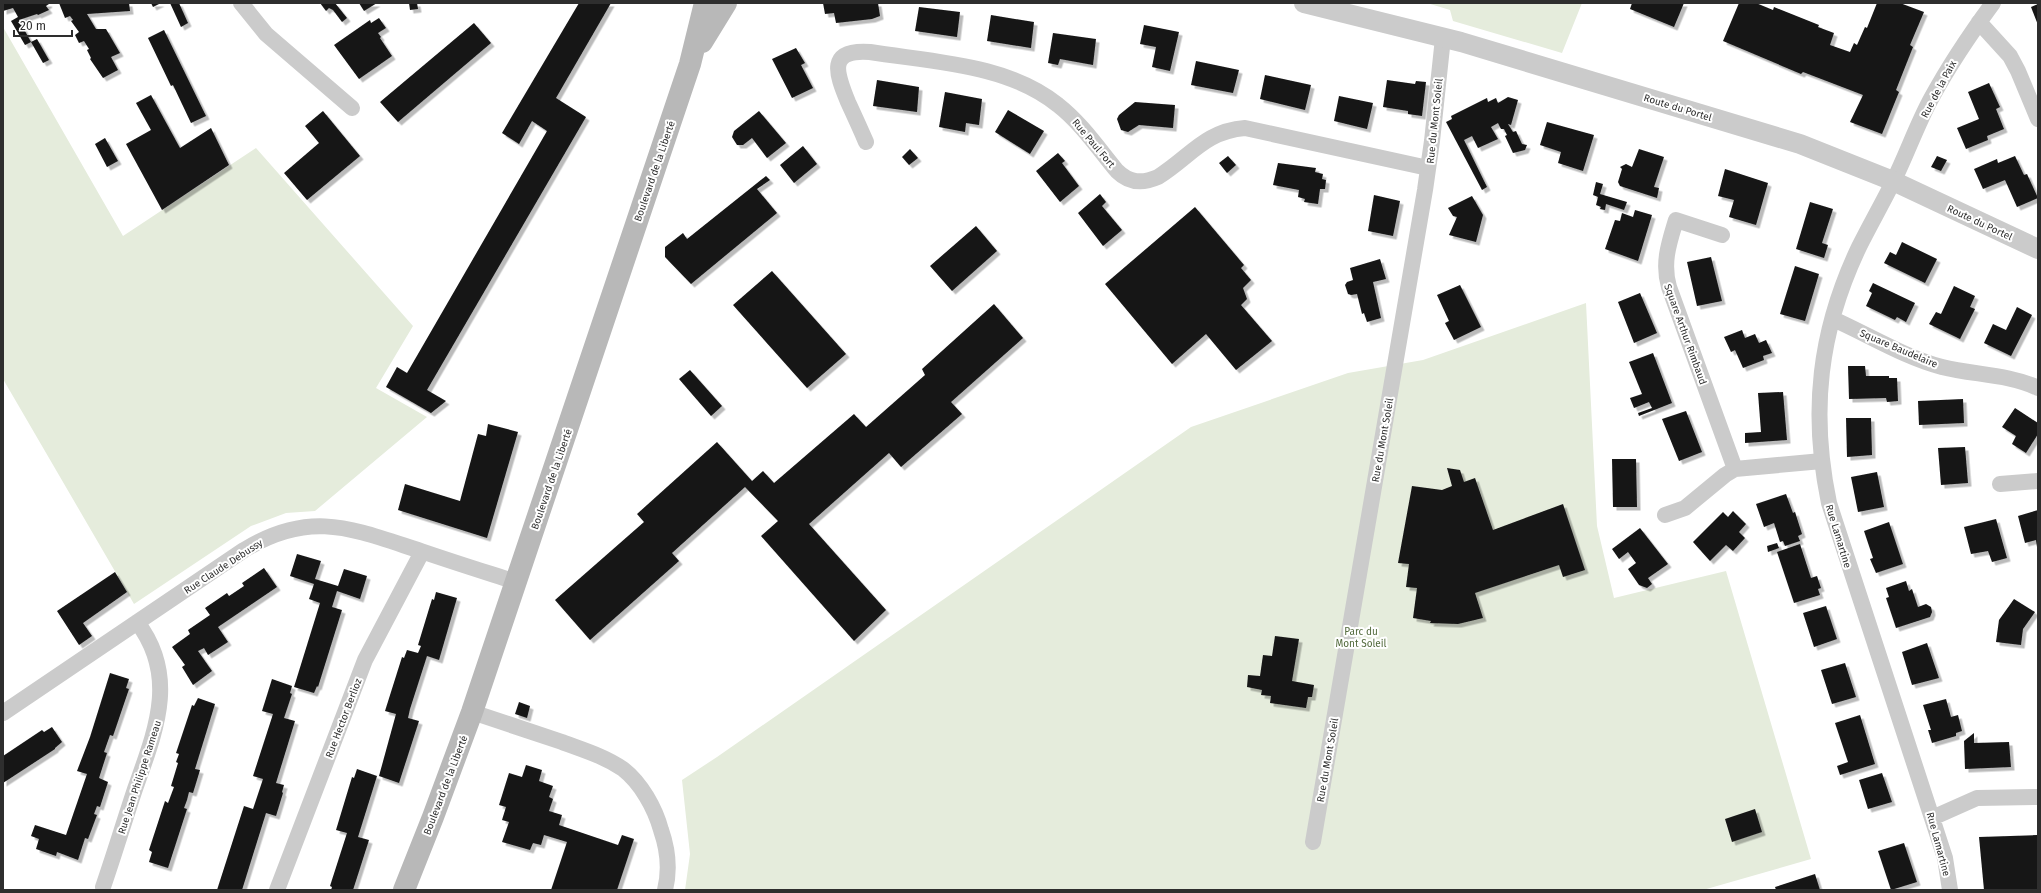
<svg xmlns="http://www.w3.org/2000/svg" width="2041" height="893" font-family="'Fira Sans',sans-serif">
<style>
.green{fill:#e5ecdc}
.building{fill:#151515;filter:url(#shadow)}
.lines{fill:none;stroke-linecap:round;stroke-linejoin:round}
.minor{stroke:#cbcbcb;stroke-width:16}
.tertiary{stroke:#cbcbcb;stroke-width:20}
.secondary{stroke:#b8b8b8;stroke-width:22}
.labels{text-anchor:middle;stroke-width:4;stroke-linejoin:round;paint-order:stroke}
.street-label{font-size:10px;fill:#2e2e2e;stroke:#fff}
.park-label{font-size:10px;fill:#526a3c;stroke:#fff}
</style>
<defs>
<filter id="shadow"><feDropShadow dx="3.5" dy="3.5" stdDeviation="0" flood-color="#0004"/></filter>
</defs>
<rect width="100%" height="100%" fill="#fff"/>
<path class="green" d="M1427,3h155l-20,50 -109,-32 -3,-11z
M3,27l120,209 133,-88 157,178 -37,62 51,29 -112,94 -29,2 -35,13 -117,78 -131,-225z
M1586,303l11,223 17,72 112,-27 85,288 -108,31h-1018l5,-36 -8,-74 35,-23 474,-330 157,-54 75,-13z"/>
<path class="building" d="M3,3h45l1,1 -3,2 3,4 -11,5 -1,-1 -18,6 12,22 -6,3 -14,-24 7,-4 -5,-9 -10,3z
M59,3h70l1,8 -43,3 9,15h10l14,24 -9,4 7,13 -15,8 -13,-19 1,-1 -4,-8 2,-1 -5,-8 -5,2 -4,-8 4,-3 -8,-11 2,-1 -3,-4 -5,2z
M151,3h10l-8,4z
M170,3h9l9,20 -7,4z
M320,3h15l12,15 -5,4 -9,-12 -4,-2 -3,3z
M359,3h18l-13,8z
M409,3h8l1,6 -8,1z
M579,3h32l-55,95 30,19 -159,273 19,11 -15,12 -45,-26 11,-20 10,6 140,-242 -15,-10 -13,23 -17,-11z
M823,3h55l2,13 -8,3 -36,4 -2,-10 -9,1z
M1632,3h52l-10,24 -44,-18z
M1739,3h17l17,7 1,-3 45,18 -1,2 16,6 -4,12 20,7 4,-9 3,2 8,-18 2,1 10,-25h23l24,9 -14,33 3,2 -17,43 3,2 -17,42 -32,-12 13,-27 -60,-23 -2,2 -78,-33z
M2038,4v21l-7,-18z
M919,7l41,5 -3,25 -42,-6z
M991,15l43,7 -3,26 -44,-7z
M379,18l7,10 -8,5 3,4 -1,1 12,18 -33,23 -25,-34 36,-25 1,3z
M474,23l17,20 -93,79 -18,-20z
M1144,25l35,7 -9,39 -18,-4 4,-20 -16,-3z
M164,30l42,86 -15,7 -18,-38 -2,1 -23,-48z
M1053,33l43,6 -3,26 -33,-6 -2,6 -10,-2z
M37,39l12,21 -6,3 -12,-21z
M796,48l9,15 -4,2 12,23 -21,10 -20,-39z
M1196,61l43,9 -6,23 -42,-8z
M1265,75l46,10 -6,25 -45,-11z
M877,80l42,7 -2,25 -44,-6z
M1387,80l28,4 1,-3 10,1 -4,34 -14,-2v-3l-25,-4z
M1989,83l11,24 -4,2 8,20 -17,7 1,4 -22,9 -9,-21 22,-9 -11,-27z
M945,92l37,7 -3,26 -13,-2 -1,9 -26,-5z
M151,95l29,53 31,-20 18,37 -67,45 -36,-66 25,-14 -15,-27z
M1339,96l34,7 -6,26 -33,-8z
M1508,97l10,3 -7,25 -3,-1 5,8 3,-1 6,13 5,1 -2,5 -12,3 -8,-17 2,-1 -3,-6h-3l-3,-6 -7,4 7,12 -20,9 -6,-12 -8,4 23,47 -5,3 -36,-68 6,-3 -1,-3 36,-18 1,4 8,-4 2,5z
M1135,102l40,3 -2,23 -34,-3 -11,7 -7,-2 -4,-11 2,-4z
M1008,110l36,21 -14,23 -35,-22z
M323,111l37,45 -53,44 -23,-27 35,-30 -14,-17z
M759,111l27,32 -19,15 -15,-20 -9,7h-6l-5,-8 2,-6z
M1547,122l47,13 -11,36 -25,-8 3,-11 -21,-7z
M105,138l13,23 -11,6 -12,-23z
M803,146l14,18 -23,19 -14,-18z
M910,149l8,9 -9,7 -7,-8z
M1639,149l25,8 -10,30 5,1 -2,10 -37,-12 -2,-4 4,-13 -2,-2 6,-3 6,3z
M1058,153l7,8 -3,2 17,23 -19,16 -24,-31z
M1228,156l8,9 -9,8 -8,-10z
M1937,156l10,4 -6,11 -10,-4z
M2015,156l9,19 3,-1 11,24 -21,9 -12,-27 -22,9 -9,-20 23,-10 1,4z
M1278,163l38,5 -1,4 8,2 -1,5 4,1 -1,9h-5l-2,15 -14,-2 1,-3 -7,-2 1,-7 -26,-5z
M1725,169l43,14 -12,42 -27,-8 5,-17 -16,-4z
M766,176l4,4 -13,9 20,24 -86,71 -26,-27v-10l18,-14 4,6z
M1596,182l7,2 -3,10 27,8 -3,8 -18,-6 -1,6 -5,-1 1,-2 -5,-2 2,-8 -5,-2z
M1100,194l6,8 -4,4 20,24 -19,16 -25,-33z
M1374,195l26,6 -7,35 -25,-5z
M1472,196l11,19 -7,27 -27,-7 8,-18 -4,-1 -5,-8z
M1810,202l23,7 -11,34 6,2 -4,13 -28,-9z
M1195,207l49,58 -3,3 10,12 -8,8 4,11 -6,6 31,36 -36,29 -30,-36 -34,30 -67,-80z
M1635,210l17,5 -14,46 -33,-12 10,-29 5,1 2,-8 11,4z
M976,226l21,25 -45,40 -22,-25z
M1902,242l35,17 -12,24 -41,-20 6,-11 6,3z
M1711,257l11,44 -25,5 -10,-44z
M1380,259l6,20 -13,3 8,36 -14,4 -3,-9 -2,1 -5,-20 -6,1 -3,-1 -3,-9 2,-3 6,-2 -3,-12z
M1795,266l24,8 -14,47 -25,-7z
M772,271l74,83 -39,34 -74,-83z
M1873,283l42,20 -9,19 -9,-5 -2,3 -29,-14 6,-13 -3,-2z
M1460,285l21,42 -27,13 -9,-17 4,-2 -12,-26z
M1954,286l21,10 -5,11 5,2 -15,30 -31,-15 7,-12 5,2z
M1640,293l17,40 -23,10 -16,-41z
M994,304l29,34 -72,64 11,12 -61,53 -12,-14 -80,71 77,86 -32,31 -93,-105 17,-15 -33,-34 -73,66 7,8 -89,79 -35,-40 89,-78 -7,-8 80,-72 35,39 11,-10 11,12 80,-69 12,13 59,-52 -3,-6z
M2017,307l15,8 -21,41 -27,-13 9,-19 13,6z
M1742,330l3,8 10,-4 4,9 7,-3 6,13 -9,3 1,4 -21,8 -8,-18 -4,2 -7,-15z
M1653,353l19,50 -33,13 -1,-3 14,-5 -3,-6 -15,6 -4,-10 12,-4 -13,-32z
M1848,366h17l1,10h23v2h8l1,23 -11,1 -1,-4 -37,1z
M690,370l32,36 -11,10 -32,-37z
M1783,392l4,48 -42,3v-10l16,-1 -3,-39z
M1963,399l1,24 -45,2 -1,-24z
M2015,408l23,15v11l-12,19 -14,-9 4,-8 -14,-9z
M1686,411l16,41 -23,9 -17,-42z
M1846,418h25l1,37 -25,2z
M488,424l30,8 -31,106 -89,-28 7,-26 55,17 18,-67 8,2z
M1965,447l3,36 -27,2 -3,-37z
M1612,459h24l1,48h-24z
M1447,468l13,2 4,12 11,-4 18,52 70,-26 22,66 -22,7 -4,-12 -84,28 8,25 -25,6 -28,-1 1,-2 -18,-3 4,-30 -11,-1 3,-23 -11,-1 14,-77 30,4 10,-4z
M1877,472l7,35 -26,5 -7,-35z
M1786,494l7,19 2,-1 7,22 -4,2 2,5 -15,5 -2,-5 -3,1 -6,-19 -10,4 -8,-23z
M2038,510v36l-1,1 -1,-7 -11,3 -7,-27z
M1733,511l13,13 -7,8 6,6 -12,13 -7,-6 -16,16 -17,-19 30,-30 5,5z
M1996,519l11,39 -15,4 -4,-11 -17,3 -7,-27z
M1889,522l14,42 -27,9 -6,-14 3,-1 -9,-27z
M1640,528l28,36 -20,14 4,6 -5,4 -8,-3 -11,-16 8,-6 -8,-11 -9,7 -7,-10z
M1777,543l2,5 -11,4 -1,-6z
M1800,544l11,34 6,-2 4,12 -3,1 2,6 -26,8 -17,-51z
M297,554l24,7 -6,18 23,7 6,-17 23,7 -7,23 -23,-8 -5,16 10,3 -24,77 -1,-1 -3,7 -20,-6 26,-84 -11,-4 5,-15 -24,-8z
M264,568l13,19 -59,40 10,15 -20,13 -4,-7 -6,3 14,20 -19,14 -11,-18 3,-2 -13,-18 18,-13 -2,-4 22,-15 -5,-7 22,-15 2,3 15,-10 -2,-3z
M115,572l12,20 -44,31 9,13 -13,9 -22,-34z
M1906,581l3,10 3,-2 6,18 8,-3 5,3 1,5 -2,5 -34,11 -10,-30 3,-1 -3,-9z
M436,592l21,6 -18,62 -12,-4 -17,53 -2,9 11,3 -20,62 -20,-7 17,-62 -11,-3 17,-54 2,1 3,-8 11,3 3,-7 -3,-1 14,-46 2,1z
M2014,599l21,13 -12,17 -2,16 -25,-3 3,-22z
M1826,606l11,33 -23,8 -11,-34z
M1275,636l24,3 -7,42 22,4 -2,12h-4l-2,11 -36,-5 1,-7 -10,-1 1,-5 -15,-3 1,-12 12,1 3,-21 9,1z
M1927,643l12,35 -27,7 -10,-33z
M1845,663l11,34 -24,7 -11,-34z
M110,673l19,6 -3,9 3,1 -16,47 -3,-1 -6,17 3,1 -8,25 9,4 -8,25 -3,-1 -3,8 3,1 -9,24 -3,-1 -7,22 -21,-8 -1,4 -20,-7 3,-10 -8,-3 4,-11 31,10 21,-61 -10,-3 13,-34z
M272,679l20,7 -2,7 2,1 -8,24 11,3 -19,62 8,2 -2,7 1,1 -7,23 -10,-3 -24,77h-25l27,-84 9,3 10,-30 -10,-3 20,-62 -11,-3z
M198,698l17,6 -20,65 5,1 -7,23 -4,-1 -2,8 -3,8 3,1 -19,59 -19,-6 3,-10 -3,-2 16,-49 3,2 6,-16 -3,-1 7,-23 -2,-1 3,-8 -3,-1 16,-48 2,1z
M1946,699l5,18 7,-2 4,16 -6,2v3l-24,7 -4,-13h3l-8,-25z
M519,702l11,4 -3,12 -12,-4z
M1860,715l15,49 -35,11 -3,-9 11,-4 -13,-39z
M52,727l10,15 -7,6v1l-52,34v-27l39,-26 2,2z
M1974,733v10l35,-1 2,25 -46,2 -1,-28z
M526,765l16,5 -3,11 14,5 -4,11 4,2 -4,12 13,4 -3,10 59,20 4,-10 12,4 -17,51h-66l16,-48 -23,-7 -3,10 -8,-2 -3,7 -28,-8 7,-20 -7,-2 4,-13 -7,-2 10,-32 13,4z
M357,769l20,7 -19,61 11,3 -16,50h-22l1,-3 -2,-1 17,-53 -11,-3 16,-53 2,1z
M1882,773l10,29 -24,7 -9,-29z
M1755,809l7,23 -30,10 -7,-23z
M2038,835v55h-54l-5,-53z
M1904,843l13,39 -26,8 -13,-39z
M1815,874l5,16h-44l-1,-3z"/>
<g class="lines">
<path class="minor" d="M241,3l25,31 86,74
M1979,22l31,34 8,15 20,48
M866,142c-6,-14 -12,-27 -18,-40 -12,-29 -21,-53 22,-50 62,10 138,12 188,53 23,18 40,43 59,66 12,12 25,13 41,6 32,-20 47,-46 87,-49l183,40
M1722,235l-46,-15c-7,23 -14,43 -7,67l66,182 87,-8
M1833,319c36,16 71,38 109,48 32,8 66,7 96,21
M2000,484l38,-3
M1665,515l20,-7 40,-33 10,-6
M472,712c30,10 60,20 90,30 21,8 42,14 61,27 18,14 32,39 38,61 7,20 9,40 4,60
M3,713l241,-163c67,-41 109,-21 177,1 32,11 64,21 95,31
M1932,818l45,-20 61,-1
M1313,842l112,-652 7,-49 11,-103
M103,887c11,-32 21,-65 32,-98 20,-57 44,-112 2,-167
M277,890l88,-230 57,-108
M1950,890l-5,-32 -13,-40 -103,-315c-19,-91 -10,-172 30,-256 11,-22 23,-43 34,-65 14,-28 24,-58 39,-85 18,-33 39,-64 61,-94"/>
<path class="tertiary" d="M1304,3l157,39 339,102 93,37 145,68"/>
<path class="secondary" d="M702,42l24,-39
M404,890l29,-73 39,-105 218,-648 15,-61"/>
</g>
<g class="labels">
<g class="street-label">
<text transform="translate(1938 89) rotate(-62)" y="4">Rue de la Paix</text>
<text transform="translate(1678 107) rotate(17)" y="4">Route du Portel</text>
<text transform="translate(1434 121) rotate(-84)" y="4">Rue du Mont Soleil</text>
<text transform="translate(1094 143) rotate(50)" y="4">Rue Paul Fort</text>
<text transform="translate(654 171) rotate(-71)" y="4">Boulevard de la Liberté</text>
<text transform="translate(1980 222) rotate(25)" y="4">Route du Portel</text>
<text transform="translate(1686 334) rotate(70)" y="4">Square Arthur Rimbaud</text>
<text transform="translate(1899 348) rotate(23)" y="4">Square Baudelaire</text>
<text transform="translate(1382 440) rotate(-80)" y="4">Rue du Mont Soleil</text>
<text transform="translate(551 479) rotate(-71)" y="4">Boulevard de la Liberté</text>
<text transform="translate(1839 536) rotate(73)" y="4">Rue Lamartine</text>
<text transform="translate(223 566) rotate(-33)" y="4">Rue Claude Debussy</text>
<text transform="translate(343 718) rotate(-69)" y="4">Rue Hector Berlioz</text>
<text transform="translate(1327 760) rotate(-80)" y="4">Rue du Mont Soleil</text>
<text transform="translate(139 777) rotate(-72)" y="4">Rue Jean Philippe Rameau</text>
<text transform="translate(445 785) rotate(-69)" y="4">Boulevard de la Liberté</text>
<text transform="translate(1939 844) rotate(75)" y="4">Rue Lamartine</text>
</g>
<g class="park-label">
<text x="1361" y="635">Parc du<tspan x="1361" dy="12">Mont Soleil</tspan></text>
</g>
</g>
<rect width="2041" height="893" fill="none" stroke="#2e2e2e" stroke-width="8"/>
<path d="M14 30v6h58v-6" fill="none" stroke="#2e2e2e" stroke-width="2"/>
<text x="20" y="30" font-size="12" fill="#2e2e2e" stroke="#ffffff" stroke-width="3" paint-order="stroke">20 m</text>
</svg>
